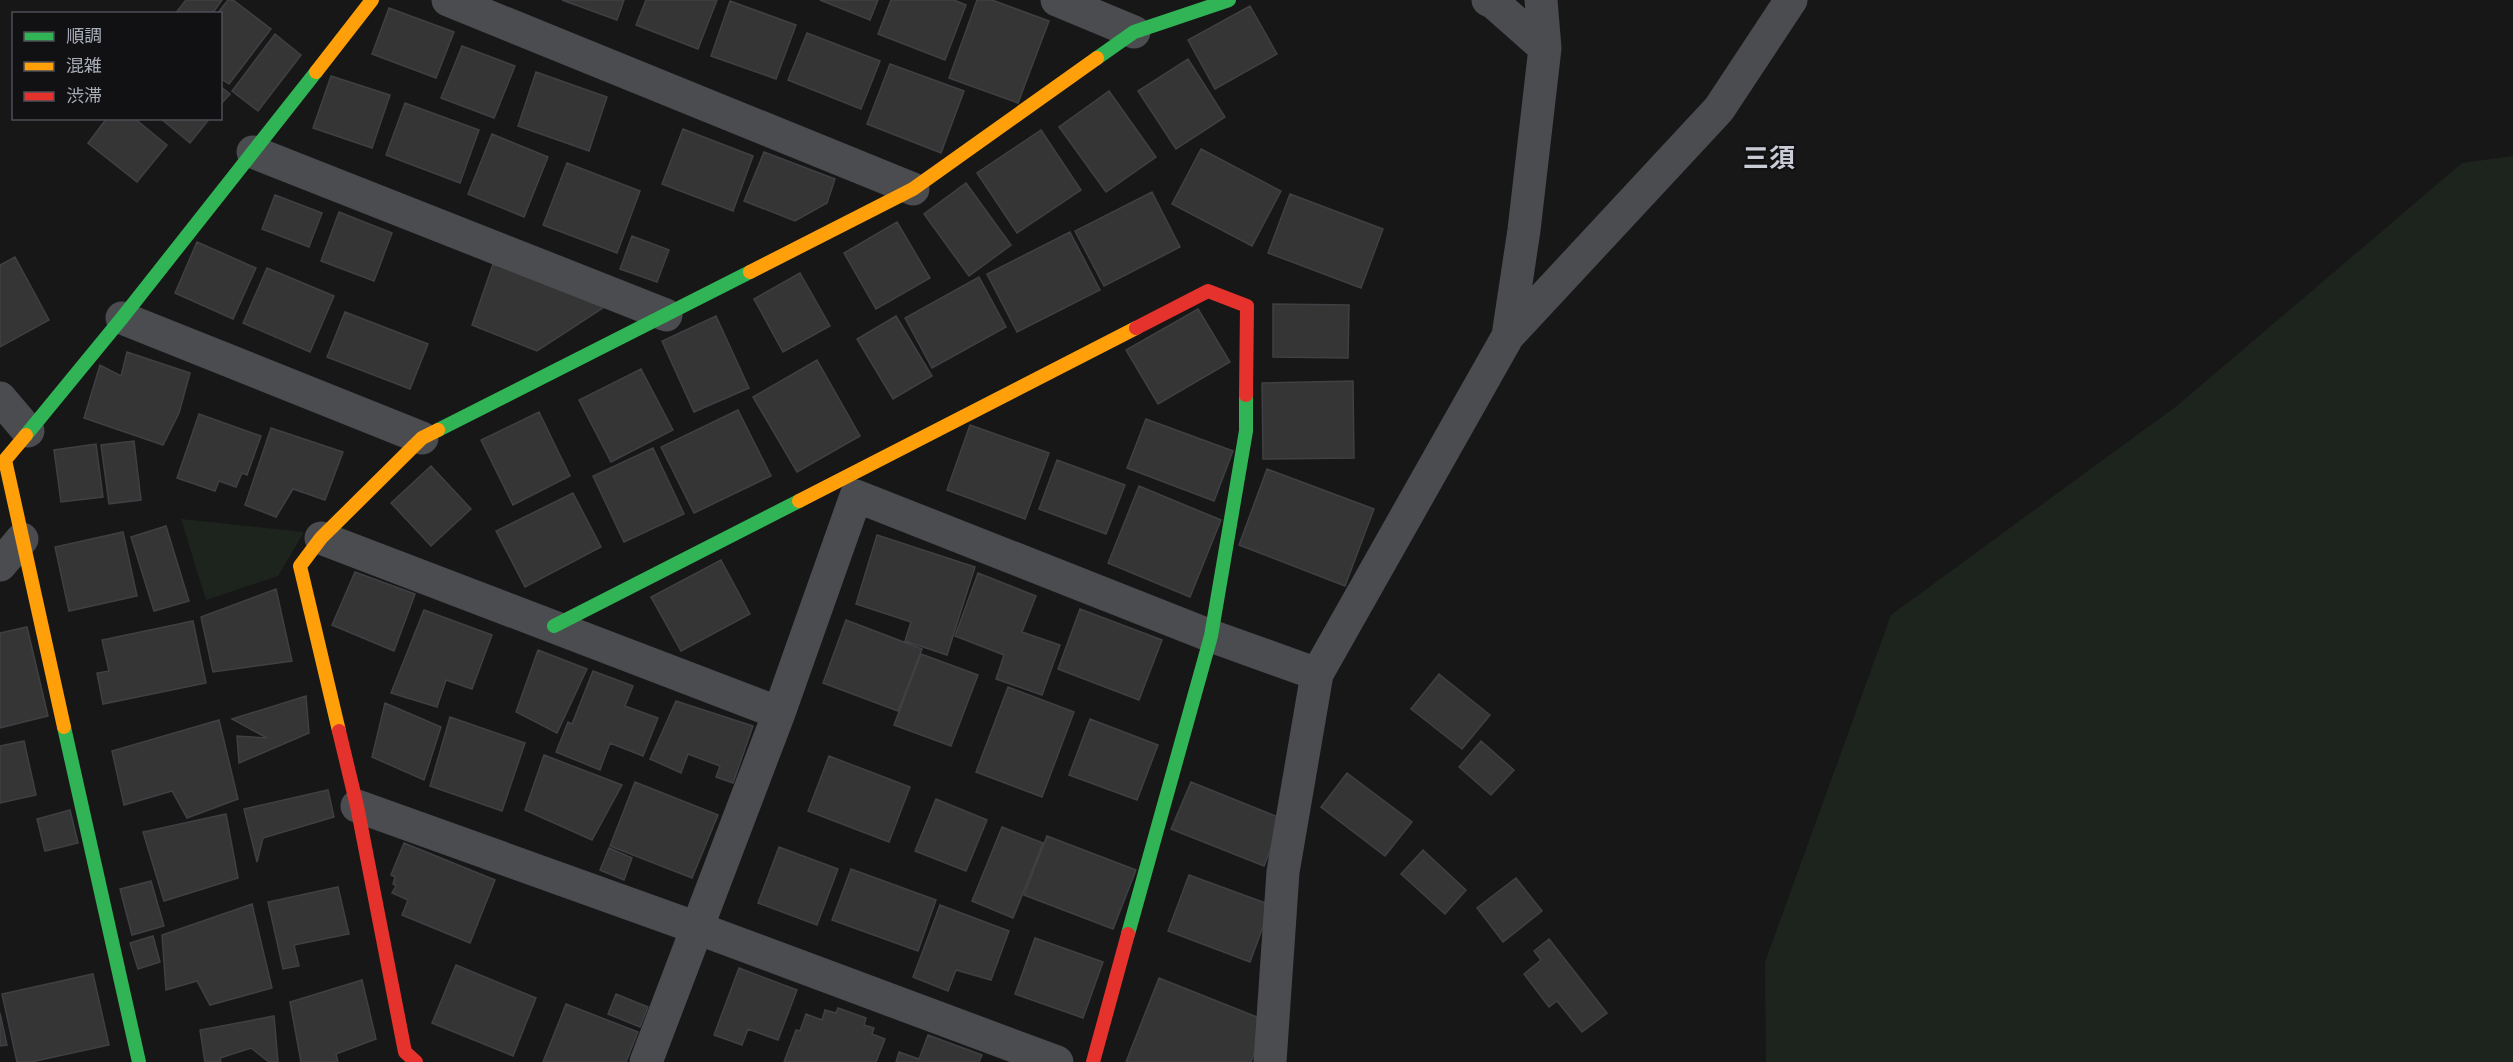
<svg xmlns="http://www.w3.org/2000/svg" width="2513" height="1062" font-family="'Space Grotesk','Noto Sans JP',sans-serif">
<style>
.green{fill:#1d241e}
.building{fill:#353536;stroke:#3f4043;stroke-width:1.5}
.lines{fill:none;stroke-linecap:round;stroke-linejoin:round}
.street{stroke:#4b4c50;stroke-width:33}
.fast{stroke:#30b455;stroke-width:14}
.slow{stroke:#ff9f0a;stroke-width:14}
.jam{stroke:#e5322d;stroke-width:14}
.labels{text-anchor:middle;stroke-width:4.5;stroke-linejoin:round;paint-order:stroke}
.quarter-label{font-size:26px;font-weight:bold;fill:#c9ccd4;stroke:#111113}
</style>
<rect width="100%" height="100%" fill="#171717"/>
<path class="green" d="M2513,156v906h-747l-1,-100 126,-347 287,-210 284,-242z
M181,519l123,13 -26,44 -72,24z"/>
<path class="building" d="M186,0h36l-10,14h-37z
M228,0h5l38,29 -42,55 -9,-6v-64h-3z
M562,0h62l-7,20z
M646,0h71l-19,49 -62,-24z
M820,0h58l-8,20z
M891,0h63l12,5 -21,55 -67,-26z
M977,0h15l57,21 -31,82 -69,-25z
M730,1l66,24 -20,54 -65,-23z
M1250,6l27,48 -62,35 -27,-49z
M389,8l65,24 -18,46 -64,-24z
M807,33l73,28 -19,48 -73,-29z
M275,34l26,21 -43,56 -26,-20z
M462,46l53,20 -21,52 -53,-20z
M1188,59l37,58 -49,32 -38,-58z
M890,64l74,27 -23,62 -74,-29z
M536,72l71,25 -18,54 -71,-25z
M331,76l59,19 -18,53 -59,-20z
M220,86l10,8 -10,11z
M1109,91l47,66 -50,35 -47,-65z
M405,103l74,27 -19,53 -74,-28z
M107,118h27l33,27 -30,37 -49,-39z
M160,118h50l-20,25z
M683,129l70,27 -20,55 -71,-27z
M1041,130l40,60 -64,43 -40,-60z
M492,134l56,23 -24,60 -56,-23z
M1201,149l80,42 -29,55 -80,-42z
M764,152l71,27 -8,24 -32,18 -51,-20z
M567,163l73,28 -23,62 -74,-28z
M966,183l45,62 -42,31 -45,-62z
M1152,192l28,55 -76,39 -29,-55z
M1290,194l93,35 -22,59 -93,-35z
M275,195l47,18 -13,34 -47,-18z
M339,212l53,21 -18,48 -53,-20z
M897,222l33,56 -54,31 -32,-56z
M1070,232l30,58 -83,42 -30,-58z
M632,236l37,14 -12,32 -37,-13z
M197,242l59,26 -23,51 -58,-26z
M15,257l34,63 -49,27v-82z
M493,264l113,42 -69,45 -65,-26z
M267,268l67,28 -24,56 -67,-29z
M800,273l30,53 -47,26 -29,-53z
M979,277l27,50 -74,41 -27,-50z
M1273,304l76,1 -1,53 -75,-1z
M1198,309l32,53 -72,42 -32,-54z
M345,312l83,32 -18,45 -83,-32z
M716,316l33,72 -55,24 -32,-71z
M896,316l36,60 -39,23 -36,-60z
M127,352l63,21 -11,40 -16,32 -79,-27 16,-53 21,11z
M817,360l43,76 -63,36 -44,-75z
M641,369l32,61 -62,32 -32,-62z
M1353,381l1,77 -91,1 -1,-76z
M738,410l33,66 -77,37 -33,-66z
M539,412l31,64 -57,29 -32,-65z
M199,414l62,22 -14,39 -5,-2 -6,14 -17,-6 -4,10 -38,-13z
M1146,419l87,32 -19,50 -87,-33z
M970,425l79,28 -24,66 -78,-29z
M271,428l72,24 -18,48 -32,-11 -17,28 -31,-12z
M134,441l7,59 -32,4 -8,-59z
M96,444l7,53 -42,5 -7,-52z
M653,448l31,66 -60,28 -31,-66z
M1057,460l68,25 -19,49 -67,-25z
M431,466l40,43 -40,37 -40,-43z
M1267,469l107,40 -29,77 -106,-41z
M1139,486l82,34 -31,77 -82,-34z
M573,493l28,54 -76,40 -29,-56z
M166,526l23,75 -35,10 -23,-74z
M123,532l14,64 -68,15 -14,-64z
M877,535l98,32 -28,88 -42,-14 6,-19 -55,-18z
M721,560l29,54 -69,37 -30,-54z
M355,572l60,22 -21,57 -62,-26z
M978,573l58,23 -14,36 38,13 -18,50 -46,-16 8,-24 -49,-19z
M276,589l16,72 -79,11 -12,-55z
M1080,609l82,31 -23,60 -81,-31z
M424,610l68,25 -20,54 -26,-9 -9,27 -46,-14z
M846,620l76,29 -24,62 -75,-28z
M193,621l13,62 -103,21 -6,-31 12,-2 -7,-31z
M27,627l21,89 -48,12v-95z
M538,650l49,19 -30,64 -41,-21z
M921,654l57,21 -27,71 -57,-21z
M593,671l40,15 -8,20 33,12 -15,38 -33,-13 -10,27 -44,-18 12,-30 4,2z
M1439,674l51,41 -28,34 -51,-40z
M1008,687l66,25 -32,85 -66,-25z
M306,696l3,37 -70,30 -2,-27 30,2 -35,-19z
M676,701l77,25 -20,57 -17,-6 4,-11 -32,-12 -7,19 -31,-14z
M385,703l56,24 -17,53 -52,-23z
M450,717l75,26 -23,68 -72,-25z
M1090,719l68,26 -21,55 -68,-25z
M219,720l19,79 -51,19 -15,-27 -48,14 -12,-54z
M24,741l12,54 -36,8v-57z
M1481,741l33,29 -23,25 -32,-28z
M544,755l78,30 -30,55 -67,-30z
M829,756l81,31 -21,55 -81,-31z
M1347,773l65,49 -27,34 -64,-49z
M635,782l83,33 -26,63 -82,-32z
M1191,782l92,37 -19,47 -93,-37z
M328,790l6,27 -71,21 -6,24 -13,-53z
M936,799l51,21 -21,51 -51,-20z
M70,810l8,33 -33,8 -8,-32z
M226,814l12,64 -74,23 -21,-69z
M1002,827l41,16 -30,75 -41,-17z
M1047,836l89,34 -23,59 -89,-34z
M404,843l91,37 -25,63 -68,-28 6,-15 -16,-7 4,-7 -3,-2 2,-7 -4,-2z
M779,847l59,22 -21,56 -59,-22z
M609,848l23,10 -8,22 -24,-10z
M1423,850l43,40 -21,24 -44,-40z
M851,869l85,31 -18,51 -86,-31z
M1189,875l82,30 -21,57 -82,-31z
M1516,878l26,33 -39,31 -26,-34z
M151,881l13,45 -32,9 -12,-46z
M338,887l11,47 -55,11 5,21 -16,3 -15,-67z
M252,904l20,84 -62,17 -13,-24 -31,9 -4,-55z
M940,905l69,26 -18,49 -35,-10 -8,21 -35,-14z
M153,936l7,26 -22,7 -8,-26z
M1035,938l68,24 -20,56 -68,-24z
M1549,939l58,74 -25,19 -25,-31 -8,6 -25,-33 17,-14 -7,-9z
M456,965l80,33 -23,58 -81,-33z
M739,968l58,22 -19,50 -30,-11 -6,16 -28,-10z
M93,974l16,71 -78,17h-14l-15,-68z
M1159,978l108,43 -16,41h-125z
M362,980l14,59 -40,15 2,8h-37l-11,-60z
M616,994l32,13 -8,20 -32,-13z
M566,1004l72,28 -12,30h-83z
M838,1008l28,10 -2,7 10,3 -2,6 13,5 -9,23h-92l12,-32 4,1 6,-17 16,6 3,-10 11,3z
M0,1013l7,32 -7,1z
M274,1016l4,46h-9l-18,-14 -31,10 1,4h-16l-5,-32z
M928,1035l54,20 -3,7h-83l3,-10 20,7z"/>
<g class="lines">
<path class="street" d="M448,0l465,189
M1057,0l77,32
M1488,0l6,3 51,45 -21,182 -16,106
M1541,0l4,48
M253,152l413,163
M122,318l300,120
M0,398l28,33
M321,538l458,175
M0,565l22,-26
M357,806l340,122 360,134
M646,1062l133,-349 77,-217 355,140 106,38
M1270,1062l13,-190 34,-198 191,-338 211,-227 72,-109"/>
<path class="fast" d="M1097,58l37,-26 95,-32
M438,430l312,-158
M26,435l96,-117 194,-246
M554,626l245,-125
M64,727l75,335
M1128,934l83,-298 35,-205v-36"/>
<path class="slow" d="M316,72l56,-72
M750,272l163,-83 184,-131
M26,435l-21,25 59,267
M799,501l337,-173
M339,731l-39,-165 21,-28 101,-100 16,-8"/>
<path class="jam" d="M1136,328l72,-37 39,15 -1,89
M339,731l18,75 48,246 11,10
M1093,1062l35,-128"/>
</g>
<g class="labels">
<g class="quarter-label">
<text x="1769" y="167">三須</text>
</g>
</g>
<rect x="12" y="12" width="210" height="108" fill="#111113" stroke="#4d4f55" stroke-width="1.5"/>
<rect x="24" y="32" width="30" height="9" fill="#30b455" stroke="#4d4f55" stroke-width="1.5"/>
<text x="66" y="42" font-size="18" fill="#a8adb8">順調</text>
<rect x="24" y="62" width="30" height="9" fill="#ff9f0a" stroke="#4d4f55" stroke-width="1.5"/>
<text x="66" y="72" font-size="18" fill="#a8adb8">混雑</text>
<rect x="24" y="92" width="30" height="9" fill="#e5322d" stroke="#4d4f55" stroke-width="1.5"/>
<text x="66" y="102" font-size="18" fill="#a8adb8">渋滞</text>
</svg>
